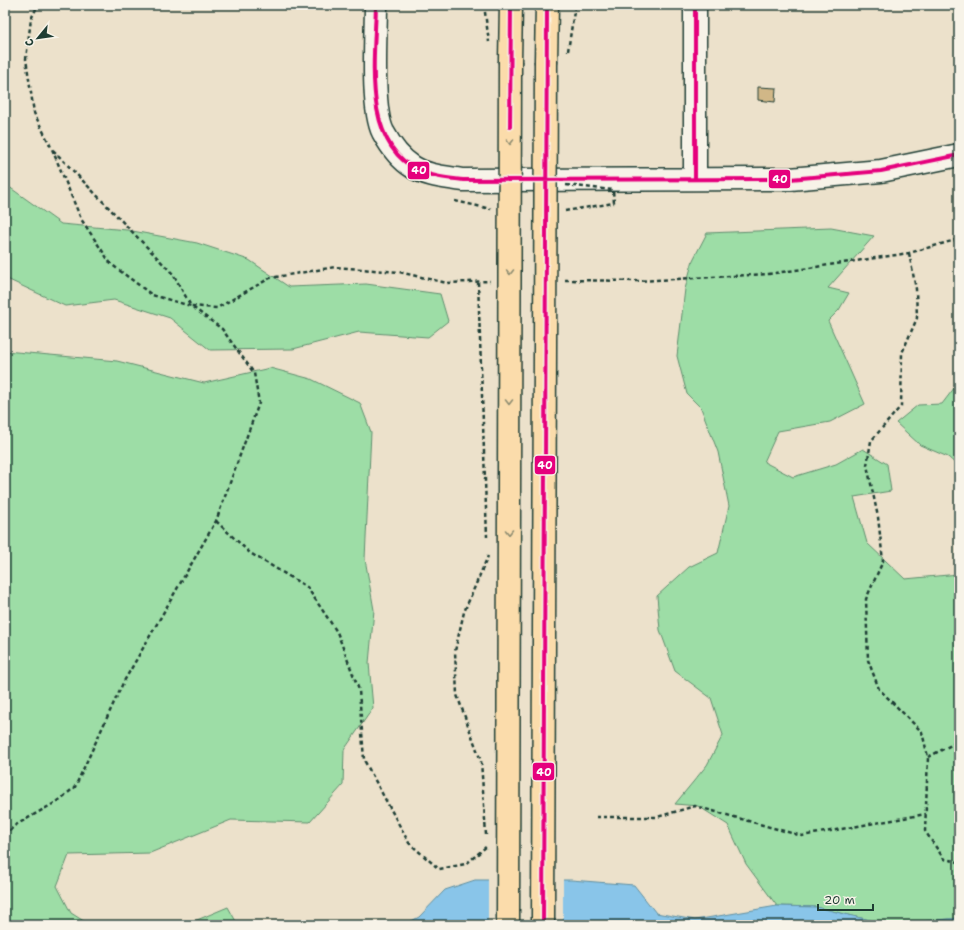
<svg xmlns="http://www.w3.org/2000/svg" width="964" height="930" font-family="'Shantell Sans',sans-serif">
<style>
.green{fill:#9ddda6;stroke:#5e8d6d}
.water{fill:#89c5e9;stroke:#5f8fa1}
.pier{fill:#ece1cb}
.building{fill:#d1b787;stroke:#1f3d34}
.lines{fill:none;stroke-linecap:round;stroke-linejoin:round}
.minor-casing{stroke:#1f3d34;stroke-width:25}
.highway-casing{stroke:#1f3d34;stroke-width:25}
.path{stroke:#1f3d34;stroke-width:2.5;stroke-dasharray:4 3;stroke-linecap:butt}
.minor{stroke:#f7f3e8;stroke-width:22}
.highway{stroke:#fbdcab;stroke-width:22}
.highway-bridge-casing{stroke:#1f3d34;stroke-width:25;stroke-linecap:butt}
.path-bridge{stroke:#1f3d34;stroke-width:2.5;stroke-dasharray:4 3;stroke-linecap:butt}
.highway-bridge{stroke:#fbdcab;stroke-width:22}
.bus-1-casing{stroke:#f7f3e8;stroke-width:7}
.bus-1{stroke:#e5007d;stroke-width:4}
.oneway{stroke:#8d8c70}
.line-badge{stroke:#f7f3e8;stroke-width:1.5}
.badge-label{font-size:11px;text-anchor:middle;font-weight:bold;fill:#fff}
</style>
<rect width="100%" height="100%" fill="#ece1cb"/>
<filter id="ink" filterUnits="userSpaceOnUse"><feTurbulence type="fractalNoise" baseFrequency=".025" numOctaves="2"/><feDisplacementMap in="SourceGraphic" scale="8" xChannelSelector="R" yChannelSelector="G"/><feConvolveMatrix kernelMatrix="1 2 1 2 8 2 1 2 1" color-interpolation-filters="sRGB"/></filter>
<g filter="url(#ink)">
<path class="green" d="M5,184l56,40 66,6 70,13 52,17 40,27 77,-3 74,10 8,27 -20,16 -69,-5 -66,17 -83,1 -40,-32 -56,-18 -49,6 -60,-28z
M831,228l43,8 -46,52 21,5 -10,17 -11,11 37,83 -35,18 -52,9 -14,31 29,15 43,-13 27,-15 24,15 4,27 -37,6 13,46 38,36 54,-5v344l-69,7 -74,-18 -39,-1 -31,-42 -18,-39 -30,-19 -23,-2 32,-39 16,-30 -12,-37 -36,-27 -15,-41 -3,-34 32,-29 29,-14 11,-47 -11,-54 -17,-44 -14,-14 -10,-38 8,-67 8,-29 14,-27z
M5,351l112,10 87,22 66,-15 41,11 49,24 11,29 -6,127 9,51 -5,53 4,45 -29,42 -1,35 -33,37 -79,-2 -81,33 -81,2 -12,31 14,27 19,12h-85z
M958,383h1v84l-11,-10 -28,-12 -24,-22 22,-18 24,-1z
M228,907l10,18h-53z"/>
<path class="water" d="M475,880h96l63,5 22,28 39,7 82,-14 39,1 74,18 69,-7v7h-555l15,-8 26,-27z"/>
<path class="pier" d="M488,878h75v47h-75z"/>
<path class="building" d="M758,87l18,1 -1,14 -17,-2z"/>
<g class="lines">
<g class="minor-casing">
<path id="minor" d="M376,5c0,30 -5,103 7,127 7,13 17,27 30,35 14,9 33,10 50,13l327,-1 91,-8 78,-16
M695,179v-174"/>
</g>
<g class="highway-casing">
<path id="highway" d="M510,61l1,-56
M546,61l1,-56"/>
</g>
<path class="path" d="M484,5l5,37
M568,51l7,-46
M53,150l120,124 18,32 26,2 53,-30 65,-11 64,5 48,11 43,-2
M455,201l36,8
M565,211l49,-8
M909,253l7,36 1,29 -15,35 -1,53 -30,35 -4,24 11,52 5,44 -17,38 2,61 11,29 43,43 6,25 -3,74 19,28 15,3
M565,280l73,1 131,-7 140,-21 50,-14
M478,282l9,255
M216,521l34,32 57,34 30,45 22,58 5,70 45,83 30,26 27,-5 21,-18
M928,757l31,-16
M596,817h61l38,-11 107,30 124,-22
M486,835l-5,-74 -24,-66 -2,-44 9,-39 24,-56
M5,836l9,-10 44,-25 17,-14 48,-104 93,-162 43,-118 -5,-30 -32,-44 -31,-23 -39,-11 -41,-31 -30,-45 -29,-70 -18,-36 -8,-54 5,-40 7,-14"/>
<use href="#minor" class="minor"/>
<use href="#highway" class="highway"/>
<g class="highway-bridge-casing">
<path id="highway-bridge" d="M508,925l2,-864
M543,925l3,-864"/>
</g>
<path class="path-bridge" d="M566,185l47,5 1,13"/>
<use href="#highway-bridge" class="highway-bridge"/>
<g class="bus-1-casing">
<path id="bus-1" d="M376,5c-1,51 -15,138 42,165 14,7 30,8 45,10l327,-1 91,-8 78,-16
M695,5v174
M510,127l1,-122
M543,925l4,-920"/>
</g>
<use href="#bus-1" class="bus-1"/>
</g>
<defs><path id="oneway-chevron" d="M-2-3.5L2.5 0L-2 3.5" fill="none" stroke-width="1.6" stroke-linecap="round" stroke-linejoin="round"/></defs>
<g class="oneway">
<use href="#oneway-chevron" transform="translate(510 142) rotate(90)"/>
<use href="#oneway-chevron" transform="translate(510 272) rotate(90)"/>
<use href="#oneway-chevron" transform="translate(509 402) rotate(90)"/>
<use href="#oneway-chevron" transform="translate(509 532) rotate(90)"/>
</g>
</g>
<g class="line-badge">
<rect x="407" y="161" width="23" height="19" rx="4" fill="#e5007d"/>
<rect x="768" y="169" width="23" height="20" rx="4" fill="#e5007d"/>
<rect x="534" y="455" width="22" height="20" rx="4" fill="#e5007d"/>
<rect x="532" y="762" width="23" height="19" rx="4" fill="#e5007d"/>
</g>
<g class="badge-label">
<text x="419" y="174">40</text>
<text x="780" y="183">40</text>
<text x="545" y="469">40</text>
<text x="544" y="776">40</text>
</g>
<rect width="964" height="930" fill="none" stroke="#f7f3e8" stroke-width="20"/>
<rect x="10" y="10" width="944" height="910" fill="none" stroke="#1f3d34" stroke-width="1.5" filter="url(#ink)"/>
<g transform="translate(38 38) rotate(241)" stroke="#f7f3e8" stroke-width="3" paint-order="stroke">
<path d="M0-3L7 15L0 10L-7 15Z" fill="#1f3d34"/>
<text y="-6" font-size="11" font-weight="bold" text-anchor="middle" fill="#1f3d34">С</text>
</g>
<path d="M818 904v6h55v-6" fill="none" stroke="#1f3d34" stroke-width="2"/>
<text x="824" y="904" font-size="12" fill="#1f3d34" stroke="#f7f3e8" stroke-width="3" paint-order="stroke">20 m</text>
</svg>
